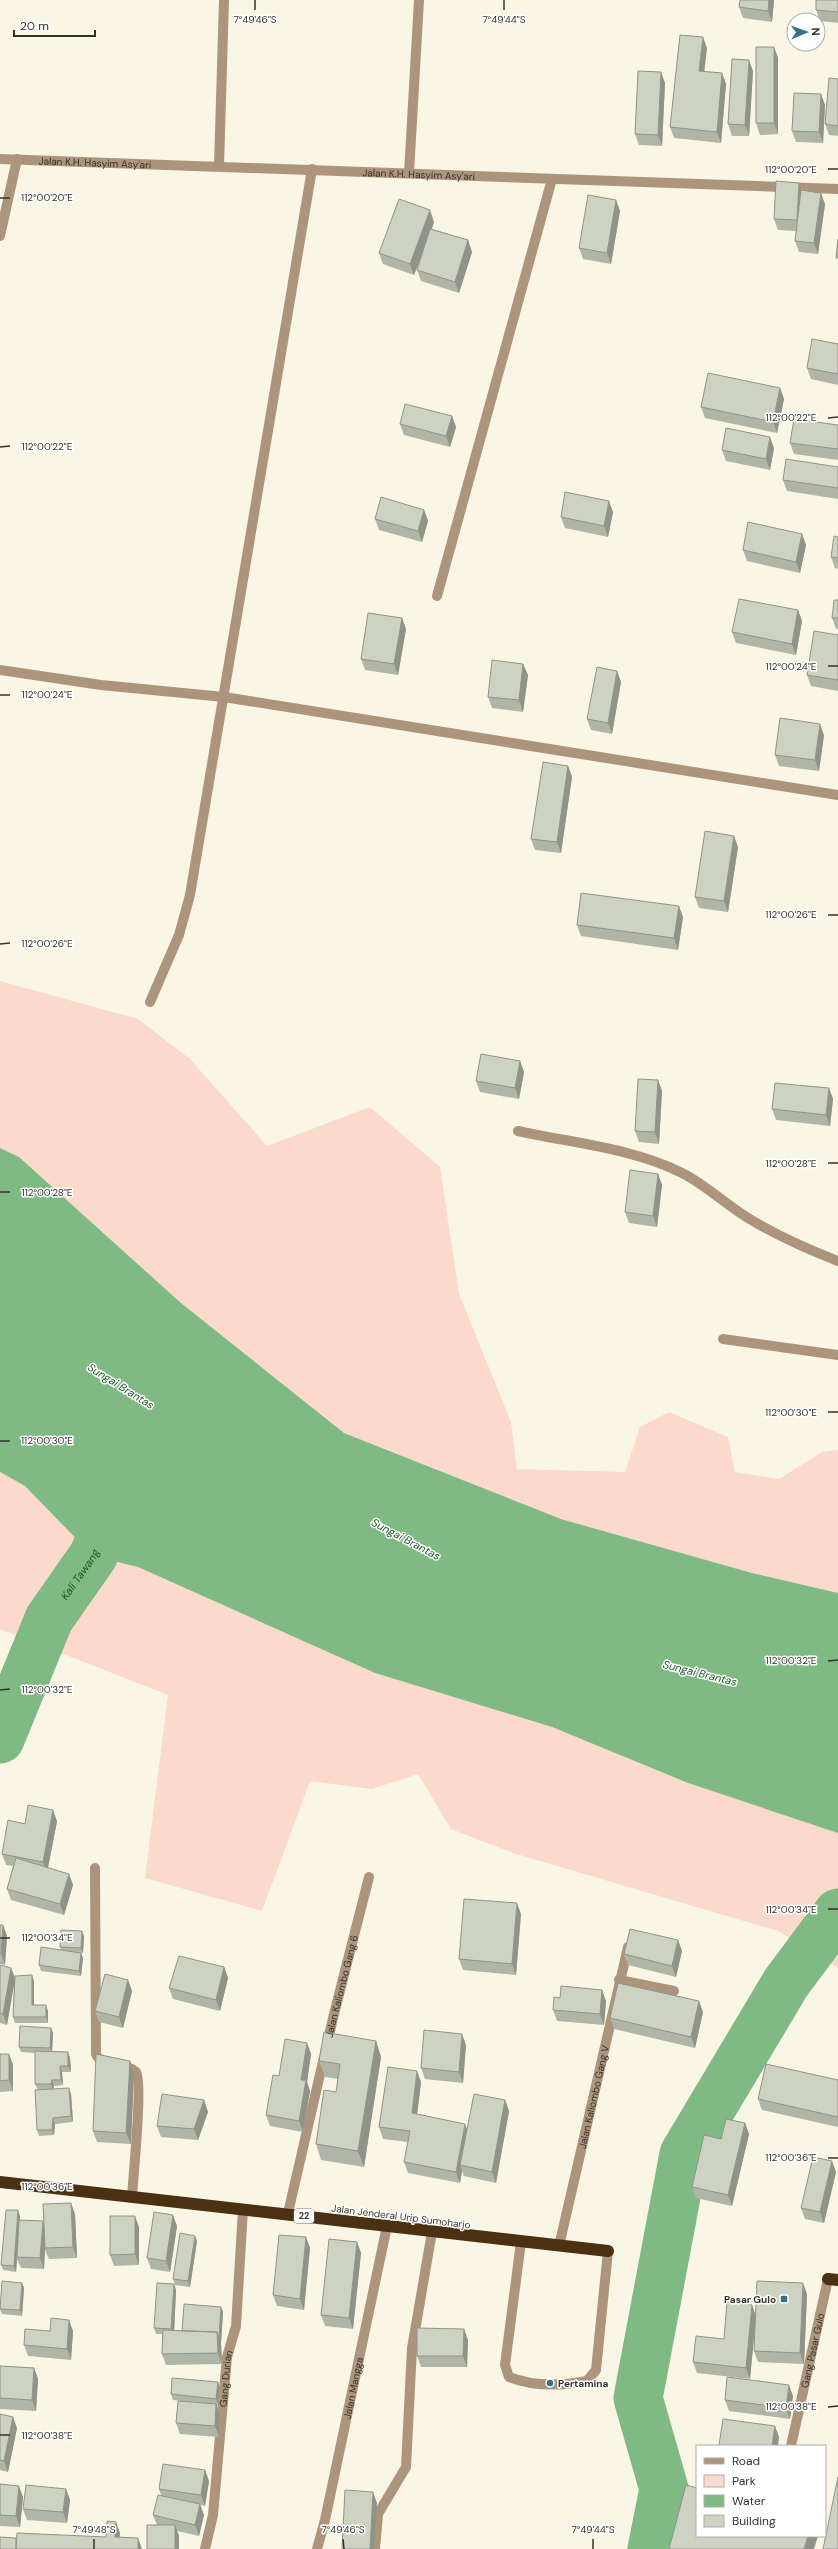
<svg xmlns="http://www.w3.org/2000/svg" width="838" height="2549" font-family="'DM Sans',sans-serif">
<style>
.green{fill:#fcd9cd}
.water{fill:#7fb983}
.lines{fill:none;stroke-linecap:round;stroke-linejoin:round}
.river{stroke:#7fb983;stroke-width:49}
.minor{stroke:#ad957d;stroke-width:10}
.highway{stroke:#4b3012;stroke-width:12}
.wall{fill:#b1b5a7}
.shaded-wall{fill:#909388}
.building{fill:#ced2c2;stroke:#909388}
.ticks{fill:none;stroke:#34322c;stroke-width:1.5}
.poi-dot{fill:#357188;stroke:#fff;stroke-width:1.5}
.labels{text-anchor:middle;stroke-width:3;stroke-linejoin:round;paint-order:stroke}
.shield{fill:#fff;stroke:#71706b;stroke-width:1}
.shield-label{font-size:9px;font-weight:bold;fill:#34322c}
.street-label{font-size:10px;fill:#34322c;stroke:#fff}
.poi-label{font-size:10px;font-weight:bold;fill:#34322c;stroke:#fff;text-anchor:end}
.water-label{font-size:11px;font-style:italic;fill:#1a5724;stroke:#fff}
.ticks-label{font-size:10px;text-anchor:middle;fill:#34322c;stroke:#fff;stroke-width:3;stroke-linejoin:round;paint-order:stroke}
</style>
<rect width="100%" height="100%" fill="#faf6e5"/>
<path class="green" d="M0,981l138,38 52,40 77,87 103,-39 70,60 19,127 52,128 6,47 108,3 15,-45 29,-15 59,25 7,35 44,7 43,-27 16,-2v143l-86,-20 -191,-54 -217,-86 -163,-130 -162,-146 -19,-9z
M0,1472l25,14 113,81 237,106 177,54 136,56 150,49v136l-60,-37 -265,-78 -62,-24 -33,-55 -46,15 -62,-8 -48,130 -117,-33 23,-183 -168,-66z"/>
<path class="water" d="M0,1148l19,9 162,146 163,130 217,86 191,54 86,20v240l-150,-50 -136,-56 -177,-54 -237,-106 -45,-11 -68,-70 -25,-14z"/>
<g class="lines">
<g class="river">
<path id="s1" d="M0,1739l49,-120 44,-63 28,-62"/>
<path d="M652,2549l12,-60 -26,-91 46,-244 102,-171 52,-70"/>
</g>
<g class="minor">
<path id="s2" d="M0,159l838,30"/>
<path d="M219,166l5,-166"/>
<path d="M409,173l10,-173"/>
<path d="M0,236l17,-77"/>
<path d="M437,596l115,-417"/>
<path d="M0,670l101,15 123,12 614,98"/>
<path d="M150,1002l29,-67 11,-40 122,-726"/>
<path d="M518,1131c54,12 115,17 164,42 24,12 43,31 66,45 28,17 59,31 90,43"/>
<path d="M723,1339l115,16"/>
<path d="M95,1868l1,186c5,14 30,8 40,18 7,8 -3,107 -4,125"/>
<path d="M619,1980l55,11"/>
<path id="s3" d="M288,2213l45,-195 36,-141"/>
<path d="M521,2242l-16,123 4,12c25,10 52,9 78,4l9,-11 12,-119"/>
<path id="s4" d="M559,2246l69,-299"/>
<path id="s5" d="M791,2446l37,-167"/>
<path id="s6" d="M205,2549l8,-34 14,-158 9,-31 7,-117"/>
<path id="s7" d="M317,2549l8,-29 62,-294"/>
<path d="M375,2549l3,-35 28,-47 6,-119 20,-116"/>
</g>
<path class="highway" d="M0,2182l608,69
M828,2279l10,1"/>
</g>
<path class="wall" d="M774,0l-2,22 -29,-4 -4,-11z
M838,0v23l-18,-2 -4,-11z
M774,47l4,11v76l-18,1 -4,-12z
M707,48l-3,24 18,1 4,11 -5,59 -47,-5 -4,-11z
M753,71l-4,65h-17l-4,-12z
M838,79v57l-9,-1 -4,-11z
M665,83l-3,63 -23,-1 -4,-11z
M825,105l-2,38 -27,-1 -4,-11z
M801,190l24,14 -7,50 -19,-2 -4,-11 1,-10 -18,-1 -4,-11z
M616,200l4,11 -9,53 -28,-5 -4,-11z
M434,222l-2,7 36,11 4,12 -13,41 -38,-12 -4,-11 6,-16 -9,21 -31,-11 -4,-11z
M838,344v41l-27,-6 -4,-11z
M780,388l4,11 -7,34 -72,-15 -4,-11z
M452,416l4,11 -6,20 -46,-12 -4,-11z
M838,425v35l-44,-6 -4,-11z
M774,448l-4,22 -44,-9 -4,-11z
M838,467v32l-51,-8 -4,-11z
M424,510l4,11 -6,21 -43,-12 -4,-11z
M613,512l-5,25 -43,-9 -4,-11z
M802,534l4,11 -6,28 -53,-12 -4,-11z
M838,537v32l-3,-1 -4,-11z
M838,600v29h-2l-4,-11z
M798,610l4,11 -6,34 -60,-12 -4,-11z
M402,618l4,11 -8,46 -33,-5 -4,-11z
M838,635v56l-27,-5 -4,-11z
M523,664l5,11 -5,37 -31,-4 -4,-11z
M617,671l4,11 -9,52 -21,-4 -4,-11z
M824,735l-5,36 -40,-5 -4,-11z
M568,766l4,11 -11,76 -26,-3 -4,-11z
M738,847l-10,65 -29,-4 -4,-11z
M683,917l-5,33 -97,-14 -4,-11z
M520,1061l4,11 -5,27 -39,-7 -4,-11z
M658,1080l4,11 -3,53 -20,-2 -4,-11z
M829,1088l4,11 -3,27 -54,-6 -4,-11z
M658,1174l4,11 -5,42 -28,-4 -4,-11z
M57,1821l-9,47 21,6 4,11 -9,30 -53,-15 -4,-11 6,-23 -7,-1 -4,-11 23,-30z
M521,1914l-5,61 -53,-5 -4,-11z
M0,1925h3l4,11 -2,29 -5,-1z
M84,1936l-1,17h-2l2,5 -2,18 -40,-5 -2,-6 22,-15 -1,-3z
M678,1940l4,11 -6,26 -48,-12 -4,-11z
M0,1965l11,3 4,9 19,4v24l14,6v12h-33l-2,-6 1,-33 -7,41 -7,-2z
M224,1967l4,11 -8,33 -47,-12 -4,-11z
M128,1980l4,11 -9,37 -24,-6 -4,-11z
M602,1990l4,11 -2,24 -47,-4 -4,-11 7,-12z
M703,2012l-8,36 -81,-19 -4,-11z
M51,2028l2,5 -1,18 16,1 2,6 1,14h-9l1,13 -9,1 -1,3 18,5 2,28 -18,2 -1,11 -15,1 -2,-6 9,-40h-8l-3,-6v-31l-14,-1 -2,-5z
M376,2041l5,16 -17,110 -43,-7 -5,-16 20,-52 2,-13 -13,-2 -6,-16z
M307,2043l4,11 -4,28 3,9 -7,41 -33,-6 -4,-11 13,-39z
M466,2045l-3,38 -38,-4 -4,-11z
M0,2054h9l4,11v26l-13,1z
M130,2061l4,11 -3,72 -34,-2 -4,-11z
M838,2080v47l-76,-17 -4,-11z
M421,2082l-4,32 50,15 38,-29 4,11 -13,72 -32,-7 -2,-5 -2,12 -52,-10 -4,-11 4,-20 -25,-3 -4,-12z
M204,2100l4,12 -10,28 -37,-3 -4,-11z
M745,2123l4,11 -17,72 -36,-8 -4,-11 29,-48z
M836,2172l-12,51 -19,-4 -4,-11z
M75,2214l2,44 -28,1 -4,-9 -1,19 -23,-1 -4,-9 -1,13 -13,-2 -2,-5 19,-49v4l23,1 1,4z
M177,2226l-7,46 -19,-3 -4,-11z
M139,2227v38l-25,1 -4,-11z
M306,2237l4,11 -6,62 -27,-4 -4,-11z
M197,2241l-7,46 -15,-2 -2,-6z
M357,2242l4,11 -8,76 -28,-3 -4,-11z
M22,2283l2,5 -2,28 -20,-2 -2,-5v-3z
M174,2284l2,6 -2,41h8l39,-24 2,5 -2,31 1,21 -56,1 -4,-11v-20h-6l-2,-6z
M807,2294l-3,70 -46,-2 -4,-11 1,-26 -5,54 -53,-6 -4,-11 63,-47z
M464,2329l4,11 -1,27h-46l-4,-11z
M50,2331h23l-2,29 -43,-4 -4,-11z
M0,2366l34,2 4,11 -2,32 -36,-2z
M218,2382l2,6 -2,17h-1l3,10 -1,22 -39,-3 -4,-11 22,-20 -25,-3 -2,-6z
M793,2396l-3,23 -61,-8 -4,-11z
M0,2414l17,14 -9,44 -8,-2z
M205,2470l4,11 -4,25 -5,-1 4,10 -5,21 -22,-5 2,5 -22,-11 -4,-10 8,-20 -2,-6z
M0,2484l23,13 -3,30 -20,-1z
M66,2489l4,11 -3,23 -40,-3 -4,-11z"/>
<path class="shaded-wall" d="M769,0h5l-2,22 -4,-11z
M703,37l4,11 -4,34 -4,-11z
M774,47l4,11v76l-4,-11z
M749,60l4,11 -4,65 -4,-11z
M661,72l4,11 -3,63 -4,-11z
M722,73l4,11 -5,59 -4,-11z
M821,94l4,11 -2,38 -4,-11z
M799,183l4,11 -2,38 -4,-12z
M821,193l4,11 -7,50 -4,-11z
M616,200l4,11 -9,53 -4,-11z
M430,210l4,12 -20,53 -4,-11z
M468,240l4,12 -13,41 -4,-11z
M780,388l4,11 -7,34 -4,-11z
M452,416l4,11 -6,20 -4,-11z
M770,437l4,11 -4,22 -4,-11z
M609,501l4,11 -5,25 -4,-11z
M424,510l4,11 -6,21 -4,-11z
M802,534l4,11 -6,28 -4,-11z
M798,610l4,11 -6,34 -4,-11z
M402,618l4,11 -8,46 -4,-11z
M523,664l5,11 -5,37 -4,-12z
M617,671l4,11 -9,52 -4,-11z
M820,724l4,11 -5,36 -4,-11z
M568,766l4,11 -11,76 -4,-11z
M734,836l4,11 -10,65 -4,-11z
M679,906l4,11 -5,33 -4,-12z
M520,1061l4,11 -5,27 -4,-11z
M658,1080l4,11 -3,53 -4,-12z
M829,1088l4,11 -3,27 -4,-11z
M658,1174l4,11 -5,42 -4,-11z
M53,1810l4,11 -10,52 -4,-11z
M69,1874l4,11 -9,30 -4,-11z
M517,1903l4,11 -5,61 -4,-11z
M3,1925l4,11 -2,29 -4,-11z
M82,1931l2,5 -1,17 -2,-5z
M678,1940l4,11 -6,26 -4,-11z
M81,1953l2,5 -2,18 -2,-5z
M224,1967l4,11 -8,33 -4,-11z
M11,1968l4,11 -8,46 -4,-11z
M32,1975l2,6v30l-2,-6z
M128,1980l4,11 -9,37 -4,-11z
M602,1990l4,11 -2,24 -4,-11z
M699,2001l4,11 -8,36 -4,-11z
M46,2005l2,6v12l-2,-6z
M51,2028l2,5 -1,20 -2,-5z
M462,2034l4,11 -3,38 -4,-11z
M376,2041l5,16 -17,110 -6,-16z
M307,2043l4,11 -4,28 3,9 -7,41 -4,-11 2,-41z
M68,2052l2,6 1,14 -3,-6z
M9,2054l4,11v26l-4,-11z
M130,2061l4,11 -3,72 -5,-11z
M60,2066l2,6 1,13 -2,-5z
M417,2071l4,11 -5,42 -4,-11z
M52,2080l2,6 -1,4 -2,-6z
M69,2088l2,6 2,28 -2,-6z
M204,2100l4,12 -10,28 -4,-11z
M505,2100l4,11 -13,72 -4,-11z
M53,2118l2,6 -1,11 -2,-5z
M745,2123l4,11 -17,72 -4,-11z
M465,2124l4,11 -9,30 2,6 -2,12 -4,-11z
M832,2161l4,11 -12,51 -4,-11z
M71,2203l4,11 2,44 -4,-11z
M18,2210l2,6 -2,41h-1v2l-1,13 -2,-6z
M173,2215l4,11 -7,46 -4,-11z
M135,2216l4,11v38l-4,-11z
M43,2221l4,11 -2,16 -1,21 -4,-11z
M195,2236l2,5 -7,46 -2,-6z
M306,2237l4,11 -6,62 -4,-11z
M357,2242l4,11 -8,76 -4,-11z
M22,2283l2,5 -2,28 -2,-6z
M803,2283l4,11 -3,70 -4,-11z
M174,2284l2,6 -2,45 -3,-6z
M752,2305l4,11 -6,63 -4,-11z
M221,2307l2,5 -2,31 1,21 -4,-11 -1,-21z
M69,2320l4,11 -2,29 -4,-11z
M464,2329l4,11 -1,27 -4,-11z
M34,2368l4,11 -2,32 -4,-11z
M218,2382l2,6 -2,17 -2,-6z
M789,2385l4,11 -3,23 -4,-11z
M216,2404l4,11 -1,22 -4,-11z
M13,2417l4,11 -9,44 -4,-11z
M775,2426l4,11 -1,9h-6z
M205,2470l4,11 -4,25 -4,-11z
M19,2486l4,11 -3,30 -4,-11z
M66,2489l4,11 -3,23 -4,-11z
M373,2492l4,11 -3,46h-4z
M200,2504l4,11 -5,21 -4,-11z
M116,2522l4,11 -1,15 -4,-11z
M175,2525l4,11v13h-4z
M808,2536h10l-4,13h-10z
M138,2538l4,11h-4z"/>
<path class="building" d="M740,0h29l-1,11 -29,-4z
M816,0h22v12l-22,-2z
M680,35l23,2 -4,34 23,2 -5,59 -47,-5z
M756,47h18v76h-18z
M732,59l17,1 -4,65 -17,-1z
M638,71l23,1 -3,63 -23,-1z
M829,78l9,1v47l-13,-2z
M794,93l27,1 -2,38 -27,-1z
M776,181l23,2 -2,37 -23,-1z
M801,190l20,3 -7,50 -19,-2z
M588,195l28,5 -9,53 -28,-5z
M399,199l31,11 -20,54 -31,-11z
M430,229l38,11 -13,42 -38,-12z
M838,239v19h-2z
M812,339l26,5v30l-31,-6z
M708,373l72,15 -7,34 -72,-15z
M405,404l47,12 -6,20 -46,-12z
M794,419l44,6v24l-48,-6z
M726,428l44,9 -4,22 -44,-9z
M786,459l52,8v21l-55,-8z
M565,492l44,9 -5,25 -43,-9z
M381,497l43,13 -6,21 -43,-12z
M748,522l54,12 -6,28 -53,-12z
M834,536l4,1v21l-7,-1z
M739,599l59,11 -6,34 -60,-12z
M834,600h4v18h-6z
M368,613l34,5 -8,46 -33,-5z
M814,631l24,4v45l-31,-5z
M492,660l31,4 -4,36 -31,-3z
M597,667l20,4 -9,52 -21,-4z
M780,718l40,6 -5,36 -40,-5z
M543,762l25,4 -11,76 -26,-3z
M705,831l29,5 -10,65 -29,-4z
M581,893l98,13 -5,32 -97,-13z
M481,1054l39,7 -5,27 -39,-7z
M638,1079l20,1 -3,52 -20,-1z
M775,1083l54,5 -3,27 -54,-6z
M630,1170l28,4 -5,42 -28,-4z
M28,1805l25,5 -10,52 -41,-8 6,-34 17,4z
M16,1858l53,16 -9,30 -53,-15z
M464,1899l53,4 -5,61 -53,-5z
M0,1925h3l-2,29h-1z
M630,1929l48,11 -6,26 -48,-12z
M61,1930l21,1 -1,17 -21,-1z
M41,1947l40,6 -2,18 -40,-6z
M179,1956l45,11 -8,33 -47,-12z
M0,1965l11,3 -8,46 -3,-1z
M105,1974l23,6 -9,37 -24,-6z
M32,1975v30h14v12h-33l2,-41z
M618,1983l81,18 -8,36 -81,-19z
M561,1986l41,4 -2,24 -47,-4 1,-13 6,1z
M20,2026l31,2 -1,20 -31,-1z
M424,2030l38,4 -3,38 -38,-4z
M324,2032l52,9 -18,110 -42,-7 8,-54 12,2 4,-28 -21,-3z
M285,2039l22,4 -6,37h5l-7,41 -33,-6 7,-40 6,1z
M35,2051l33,1v14h-8l1,14h-9l-1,4h-16z
M0,2054h9v26l-9,1z
M96,2054l34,7 -4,72 -33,-2z
M766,2064l72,16v37l-80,-18z
M388,2067l29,4 -5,42 53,11 -9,48 -52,-10 6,-31 -31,-4z
M69,2088l2,28 -18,2 -1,12h-15l-2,-40z
M162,2094l42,6 -10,29 -37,-3z
M474,2094l31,6 -13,72 -32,-7z
M726,2119l19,4 -17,72 -36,-8 12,-52 17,4z
M813,2157l19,4 -12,51 -19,-4z
M71,2203l2,44 -28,1 -2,-44z
M6,2210h12l-4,56 -13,-1z
M154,2212l19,3 -7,46 -19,-3z
M110,2216h25v38l-25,1z
M19,2220l24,1 -3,37 -23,-1z
M180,2233l15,3 -7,45 -15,-2z
M279,2235l27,2 -6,62 -27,-4z
M329,2239l28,3 -8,76 -28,-3z
M2,2281l20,2 -2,27 -20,-1z
M757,2281l46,2 -3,70 -46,-2z
M157,2283l17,1 -3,45 -17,-1z
M727,2302l25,3 -6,63 -53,-6 3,-26 28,3z
M184,2304l37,3 -2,31 -2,-6 -35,-1z
M51,2318l18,2 -2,29 -43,-4 1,-16 25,2z
M417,2328l47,1 -1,27h-46z
M163,2330l54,2 1,21 -56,1z
M0,2366l34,2 -2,32 -32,-2z
M727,2377l62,8 -3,23 -61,-8z
M172,2378l46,4 -2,17 -45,-5z
M178,2401l38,3 -1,22 -39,-3z
M0,2414l13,3 -9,44 -4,-1z
M723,2419l52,7 -3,20h-49l-4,-1z
M163,2464l42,6 -4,25 -42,-6z
M838,2477v72h-15z
M0,2484l19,2 -3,30 -16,-1z
M26,2485l40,4 -3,23 -40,-3z
M686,2485l11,3v48h111l-4,13h-135z
M345,2490l28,2 -3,57h-28z
M158,2495l42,9 -5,21 -42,-10z
M107,2521l9,1 -1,15 23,1v11h-122l1,-16 89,4z
M147,2525h28v24h-28z
M0,2537l16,1v11h-16z"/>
<path class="ticks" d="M255,0v10M504,0v10M828,169h10M0,198h10M828,418l10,-1M0,447l10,-1M828,666h10M0,695h10M828,915h10M0,944l10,-1M828,1163h10M0,1192h10M828,1412h10M0,1441h10M828,1661l10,-1M0,1690l10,-1M828,1909h10M0,1938h10M828,2158h10M0,2187l10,-1M828,2407l10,-1M0,2435h10M94,2539v10M343,2539l1,10M593,2539v10"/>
<g class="poi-dot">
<rect x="780" y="2295" width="8" height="8" rx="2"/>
<circle cx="550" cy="2383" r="4"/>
</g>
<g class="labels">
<rect class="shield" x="294" y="2209" width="20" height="14" rx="3"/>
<g class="shield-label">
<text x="304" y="2219">22</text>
</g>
<g class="street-label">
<text dy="4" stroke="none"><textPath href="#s2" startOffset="95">Jalan K.H. Hasyim Asy'ari</textPath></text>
<text dy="4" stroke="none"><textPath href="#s2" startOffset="419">Jalan K.H. Hasyim Asy'ari</textPath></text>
<text dy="4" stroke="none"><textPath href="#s3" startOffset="233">Jalan Kaliombo Gang 6</textPath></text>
<text dy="4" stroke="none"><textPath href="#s4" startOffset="153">Jalan Kaliombo Gang V</textPath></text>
<text transform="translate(401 2216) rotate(7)" y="4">Jalan Jenderal Urip Sumoharjo</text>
<text dy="4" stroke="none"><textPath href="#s5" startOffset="98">Gang Pasar Gulo</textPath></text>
<text dy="4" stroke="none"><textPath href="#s6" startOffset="172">Gang Durian</textPath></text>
<text dy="4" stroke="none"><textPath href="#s7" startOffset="165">Jalan Mangga</textPath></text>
</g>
<g class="poi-label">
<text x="776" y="2303">Pasar Gulo</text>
<text x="558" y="2387" text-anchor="start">Pertamina</text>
</g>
<g class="water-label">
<text transform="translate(121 1386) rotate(32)" y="4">Sungai Brantas</text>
<text transform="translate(406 1539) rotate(28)" y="4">Sungai Brantas</text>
<text dy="4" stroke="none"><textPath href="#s1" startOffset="184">Kali Tawang</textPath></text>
<text transform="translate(700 1673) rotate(14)" y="4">Sungai Brantas</text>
</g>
</g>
<g class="ticks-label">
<text x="255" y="23">7°49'46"S</text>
<text x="504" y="23">7°49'44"S</text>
<text x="791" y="173">112°00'20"E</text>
<text x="47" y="201">112°00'20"E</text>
<text x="791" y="421">112°00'22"E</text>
<text x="47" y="450">112°00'22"E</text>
<text x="791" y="670">112°00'24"E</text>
<text x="47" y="698">112°00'24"E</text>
<text x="791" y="918">112°00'26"E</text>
<text x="47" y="947">112°00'26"E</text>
<text x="791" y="1167">112°00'28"E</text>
<text x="47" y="1196">112°00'28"E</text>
<text x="791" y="1416">112°00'30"E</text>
<text x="47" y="1444">112°00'30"E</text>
<text x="791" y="1664">112°00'32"E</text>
<text x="47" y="1693">112°00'32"E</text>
<text x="791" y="1913">112°00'34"E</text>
<text x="47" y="1941">112°00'34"E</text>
<text x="791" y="2161">112°00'36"E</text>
<text x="47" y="2190">112°00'36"E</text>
<text x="791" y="2410">112°00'38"E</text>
<text x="47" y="2439">112°00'38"E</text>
<text x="94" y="2533">7°49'48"S</text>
<text x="343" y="2533">7°49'46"S</text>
<text x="593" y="2533">7°49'44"S</text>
</g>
<rect x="696" y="2445" width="130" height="92" fill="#ffffff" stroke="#aeadab"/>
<rect x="704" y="2458" width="20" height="6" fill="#ad957d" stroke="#aeadab"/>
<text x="732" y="2465" font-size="12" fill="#34322c">Road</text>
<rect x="704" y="2475" width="20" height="12" fill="#fcd9cd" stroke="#aeadab"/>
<text x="732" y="2485" font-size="12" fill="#34322c">Park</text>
<rect x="704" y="2495" width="20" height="12" fill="#7fb983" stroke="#aeadab"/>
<text x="732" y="2505" font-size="12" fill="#34322c">Water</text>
<rect x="704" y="2515" width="20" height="12" fill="#ced2c2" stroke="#aeadab"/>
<text x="732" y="2525" font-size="12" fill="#34322c">Building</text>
<g transform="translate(806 32) rotate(88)"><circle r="19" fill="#ffffff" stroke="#aeadab"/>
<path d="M0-3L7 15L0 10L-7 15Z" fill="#357188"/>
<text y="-6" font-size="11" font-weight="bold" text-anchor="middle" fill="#34322c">N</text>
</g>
<path d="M14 30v6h81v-6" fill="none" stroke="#34322c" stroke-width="2"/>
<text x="20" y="30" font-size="12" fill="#34322c" stroke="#ffffff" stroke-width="3" paint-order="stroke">20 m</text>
</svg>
